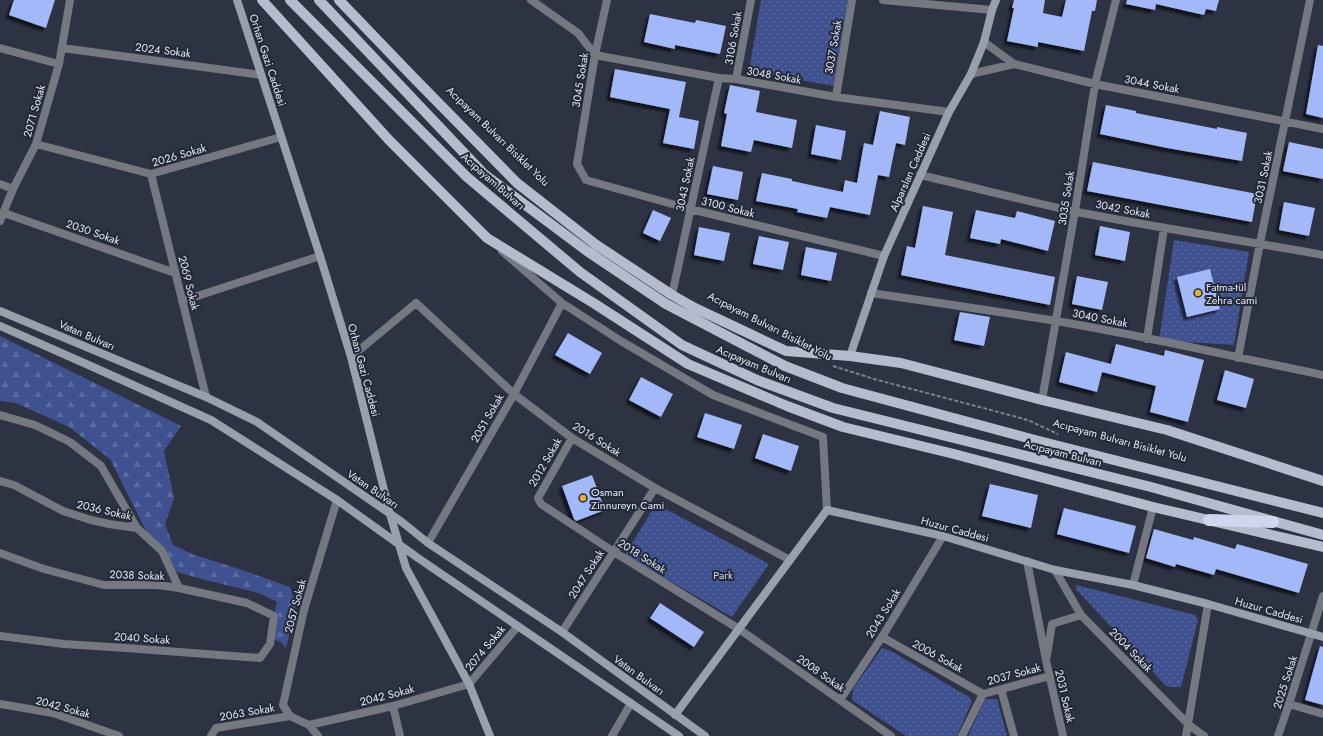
<svg xmlns="http://www.w3.org/2000/svg" width="1323" height="736" font-family="Jost,sans-serif">
<style>
.green{fill:url(#green-dots)}
.forest{fill:url(#forest-firs)}
.building{fill:#a3b8f8;filter:url(#shadow)}
.lines{fill:none;stroke-linecap:round;stroke-linejoin:round}
.path{stroke:#7c818f;stroke-width:2;stroke-dasharray:4 2;stroke-linecap:butt}
.street{stroke:#757881;stroke-width:8}
.secondary{stroke:#9a9fac;stroke-width:8}
.primary{stroke:#b6bcce;stroke-width:10}
.highway{stroke:#d0d7ed;stroke-width:12}
.poi-dot{fill:#dbb233;stroke:#232938;stroke-width:1.5}
.labels{text-anchor:middle;stroke-width:4;stroke-linejoin:round;paint-order:stroke}
.street-label{font-size:11px;fill:#e4e8f3;stroke:#232938}
.poi-label{font-size:11px;fill:#e4e8f3;stroke:#232938;text-anchor:start}
.park-label{font-size:11px;fill:#d2daef;stroke:#232938}
</style>
<defs>
<pattern id="green-dots" width="8" height="8" patternUnits="userSpaceOnUse"><rect width="8" height="8" fill="#405190"/><path d="M2 2h.1M6 6h.1" fill="none" stroke="#5b6aa0" stroke-width="1.8" stroke-linecap="round"/></pattern>
<pattern id="forest-firs" width="22" height="20" patternUnits="userSpaceOnUse"><rect width="22" height="20" fill="#405190"/><path d="M5 1l3.5 6h-7zM16 11l3.5 6h-7z" fill="#5b6aa0"/></pattern>
<filter id="shadow"><feDropShadow dx="-3.5" dy="3.5" stdDeviation="1" flood-color="#0009"/></filter>
</defs>
<rect width="100%" height="100%" fill="#2d3343"/>
<path class="green" d="M761,0h87l-14,86 -85,-15z
M1174,240l75,12 -15,93 -75,-5z
M656,504l113,60 -37,53 -107,-62z
M1076,585l119,30 3,5 -17,67h-10l-5,-1 -90,-97z
M882,648l9,3 78,46 3,4 -15,35h-51l-54,-36 1,-11z
M985,699h12l10,37h-39z"/>
<path class="forest" d="M0,336l181,90 -17,25 10,47 -9,26 8,21 19,9 50,16 48,17 6,18 -10,43 -5,-6 -11,-4 7,-36 -18,-9 -54,-13 -28,-8 -32,-43 -35,-70 -41,-32 -53,-24 -16,-2z"/>
<path class="building" d="M14,0h41l-9,28 -37,-13z
M1014,0h31l-2,13 19,4 4,-17h31l-2,11h-3l-8,40 -46,-9v5l-31,-6 7,-33h-2z
M1127,0h92l-3,11 -10,-2 -2,6 -48,-11 -1,6 -29,-6z
M650,14l45,9 1,-3 30,6 -6,28 -45,-9v4l-31,-7z
M1318,45l5,1v72l-17,-4z
M615,69l71,13 -7,35 20,4 -5,28 -31,-6 7,-34 -60,-12z
M730,85l30,6 -4,21 41,8 -5,28 -38,-8 -3,12 -30,-6 6,-32 -3,-1z
M1106,105l30,6v2l81,16v-2l30,6 -5,28 -75,-13 -67,-14z
M880,111l30,6 -5,28 -9,-2 -7,34 -11,-2 -8,40 -40,-8 -3,11 -30,-6 1,-3 -42,-8 6,-28 30,6v2l51,11 2,-12 12,3 7,-40 9,2z
M816,125l30,6 -5,29 -30,-6z
M1289,142l34,7v30l-40,-8z
M1093,162l164,32 -5,28 -165,-31z
M713,166l30,6 -5,28 -31,-6z
M1284,202l31,6 -6,28 -30,-6z
M923,206l30,6 -8,43 110,22 -5,28 -149,-30 6,-29 8,2z
M653,210l18,8 -11,23 -17,-8z
M976,210l39,8 2,-7 38,10 -7,30 -47,-12 -1,5 -30,-6z
M1100,226l30,6 -5,29 -30,-6z
M699,227l31,6 -6,28 -30,-6z
M759,236l30,6 -6,28 -30,-6z
M806,247l31,6 -6,28 -30,-6z
M1210,269l10,40 -33,8 -10,-40z
M1077,276l31,6 -6,28 -30,-6z
M960,312l30,5 -6,29 -30,-6z
M568,333l34,20 -12,21 -35,-19z
M1116,344l48,12 1,-6 39,10 -16,62 -38,-10 6,-26 -54,-14 -5,20 -38,-10 7,-30 45,12z
M1225,370l29,9 -8,29 -29,-8z
M641,377l32,17 -12,23 -32,-17z
M705,413l37,12 -8,24 -37,-12z
M763,434l36,12 -8,25 -36,-13z
M592,475l13,35 -29,11 -2,-2 -12,-33z
M990,484l48,11 -7,33 -49,-12z
M1064,508l72,18 -7,27 -72,-19z
M1154,529l39,11 1,-3 41,12 2,-5 71,20 -9,29 -83,-24 -2,6 -38,-11 -1,3 -29,-9z
M660,603l44,29 -10,15 -44,-29z
M1320,646l3,1v58l-18,-5z"/>
<g class="lines">
<path class="path" d="M833,366l41,13 143,38 13,4 28,13"/>
<path class="street" d="M531,0l47,33 17,22
M607,0l-12,55 -18,109 9,16 104,29 194,47
M883,0l109,10
M984,42l30,22 81,20 228,45
M0,48l59,16
M62,48l199,27
M595,55l124,23 17,1 100,18 113,15
M971,74l43,-10
M736,79l15,-79
M836,97l16,-97
M36,144l115,30 130,-37
M151,174l55,223
M920,175c53,12 105,26 157,37 82,16 164,28 246,43
M0,184l13,5
M4,213l171,60
M0,221l13,-32 23,-45 23,-80 11,-64
M502,251l60,52 59,38 92,54 110,42 4,73
M871,293c62,9 124,18 185,28 90,15 178,36 267,54
M672,295l47,-217
M182,301l138,-45
M1147,339l17,-111
M351,357l65,-54 98,91 58,44 83,50 135,72
M1238,358l22,-115 50,-243
M1042,400l33,-189 20,-127 21,-84
M0,415l35,10 35,17 31,24 36,62
M572,438l-34,60 3,6 73,48 125,77 152,107
M0,481l14,4 49,26 28,9 18,4 28,4 25,23 17,37
M428,543l86,-149 48,-91
M0,553l44,16 60,16h53l22,3 68,15 27,13 -4,28 -10,14 -134,-10 -62,-4 -64,-8
M1027,561l19,99 17,76
M1055,570l26,45 108,110 15,11
M1133,585l20,-78
M562,632l93,-144
M882,637l101,57
M1047,655l5,-31 29,-9
M1001,689l13,47
M840,700l42,-63 61,-101
M0,704l53,9 66,23
M1289,704l34,10
M393,706l7,30
M290,716l-7,-11 21,-95 33,-110
M290,716l19,9 9,11
M309,725l84,-19 76,-22 49,-58
M211,736l5,-8 74,-12
M612,736l19,-33
M962,736l21,-42 67,-18
M1186,736l22,-132
M1278,736l11,-32 34,-108"/>
<path class="secondary" d="M237,0l83,256 31,101 39,157 16,54 63,116 21,52
M0,311l206,86 51,25 145,100 26,21 134,89 143,104
M0,326l93,41 118,53 126,80 81,58 261,178
M850,356l34,-100 65,-144 22,-38 13,-32 8,-32 4,-10
M675,715l152,-205 116,26 112,34 78,15 75,19 115,33"/>
<path class="primary" d="M262,0l127,140 98,98 108,66 93,60 99,42 56,21 111,27 199,53 170,40
M290,0l177,177 113,95 102,73 75,35 76,28 318,79 172,48
M319,0l165,174 103,77 79,53 119,62 57,22 193,52 288,73
M339,0l74,77 104,106 78,61 77,51 23,13 91,43 64,5 51,7 141,37 125,30 156,51"/>
<path class="highway" d="M1209,520l64,2"/>
</g>
<g class="poi-dot">
<circle cx="1198" cy="293" r="4"/>
<circle cx="583" cy="498" r="4"/>
</g>
<g class="labels">
<g class="street-label">
<text transform="translate(733 38) rotate(-80)" y="4">3106 Sokak</text>
<text transform="translate(833 47) rotate(-80)" y="4">3037 Sokak</text>
<text transform="translate(163 50) rotate(7)" y="4">2024 Sokak</text>
<text transform="translate(268 60) rotate(72)" y="4">Orhan Gazi Caddesi</text>
<text transform="translate(774 75) rotate(10)" y="4">3048 Sokak</text>
<text transform="translate(580 80) rotate(-81)" y="4">3045 Sokak</text>
<text transform="translate(1152 84) rotate(11)" y="4">3044 Sokak</text>
<text transform="translate(34 111) rotate(-74)" y="4">2071 Sokak</text>
<text transform="translate(498 136) rotate(44)" y="4">Acıpayam Bulvarı Bisiklet Yolu</text>
<text transform="translate(179 155) rotate(-16)" y="4">2026 Sokak</text>
<text transform="translate(910 172) rotate(-66)" y="4">Alparslan Caddesi</text>
<text transform="translate(1263 177) rotate(-78)" y="4">3031 Sokak</text>
<text transform="translate(493 181) rotate(41)" y="4">Acıpayam Bulvarı</text>
<text transform="translate(685 184) rotate(-78)" y="4">3043 Sokak</text>
<text transform="translate(1066 198) rotate(-81)" y="4">3035 Sokak</text>
<text transform="translate(728 207) rotate(14)" y="4">3100 Sokak</text>
<text transform="translate(1123 209) rotate(11)" y="4">3042 Sokak</text>
<text transform="translate(93 232) rotate(19)" y="4">2030 Sokak</text>
<text transform="translate(189 283) rotate(76)" y="4">2069 Sokak</text>
<text transform="translate(1100 318) rotate(11)" y="4">3040 Sokak</text>
<text transform="translate(770 326) rotate(27)" y="4">Acıpayam Bulvarı Bisiklet Yolu</text>
<text transform="translate(87 335) rotate(23)" y="4">Vatan Bulvarı</text>
<text transform="translate(754 364) rotate(23)" y="4">Acıpayam Bulvarı</text>
<text transform="translate(364 370) rotate(75)" y="4">Orhan Gazi Caddesi</text>
<text transform="translate(487 418) rotate(-60)" y="4">2051 Sokak</text>
<text transform="translate(597 439) rotate(32)" y="4">2016 Sokak</text>
<text transform="translate(1120 440) rotate(15)" y="4">Acıpayam Bulvarı Bisiklet Yolu</text>
<text transform="translate(1063 453) rotate(14)" y="4">Acıpayam Bulvarı</text>
<text transform="translate(545 462) rotate(-60)" y="4">2012 Sokak</text>
<text transform="translate(373 489) rotate(34)" y="4">Vatan Bulvarı</text>
<text transform="translate(104 510) rotate(13)" y="4">2036 Sokak</text>
<text transform="translate(955 529) rotate(15)" y="4">Huzur Caddesi</text>
<text transform="translate(642 556) rotate(32)" y="4">2018 Sokak</text>
<text transform="translate(586 574) rotate(-57)" y="4">2047 Sokak</text>
<text transform="translate(137 575) rotate(2)" y="4">2038 Sokak</text>
<text transform="translate(295 606) rotate(-75)" y="4">2057 Sokak</text>
<text transform="translate(1269 610) rotate(16)" y="4">Huzur Caddesi</text>
<text transform="translate(883 613) rotate(-58)" y="4">2043 Sokak</text>
<text transform="translate(142 638) rotate(4)" y="4">2040 Sokak</text>
<text transform="translate(485 648) rotate(-50)" y="4">2074 Sokak</text>
<text transform="translate(1131 650) rotate(46)" y="4">2004 Sokak</text>
<text transform="translate(938 656) rotate(29)" y="4">2006 Sokak</text>
<text transform="translate(821 673) rotate(35)" y="4">2008 Sokak</text>
<text transform="translate(1014 674) rotate(-15)" y="4">2037 Sokak</text>
<text transform="translate(639 675) rotate(36)" y="4">Vatan Bulvarı</text>
<text transform="translate(1285 682) rotate(-72)" y="4">2025 Sokak</text>
<text transform="translate(387 695) rotate(-14)" y="4">2042 Sokak</text>
<text transform="translate(1065 696) rotate(77)" y="4">2031 Sokak</text>
<text transform="translate(63 707) rotate(15)" y="4">2042 Sokak</text>
<text transform="translate(247 712) rotate(-10)" y="4">2063 Sokak</text>
</g>
<g class="poi-label">
<text x="1206" y="291">Fatma-tül<tspan x="1206" dy="13">Zehra cami</tspan></text>
<text x="591" y="496">Osman<tspan x="591" dy="13">Zinnureyn Cami</tspan></text>
</g>
<g class="park-label">
<text x="723" y="579">Park</text>
</g>
</g>
</svg>
